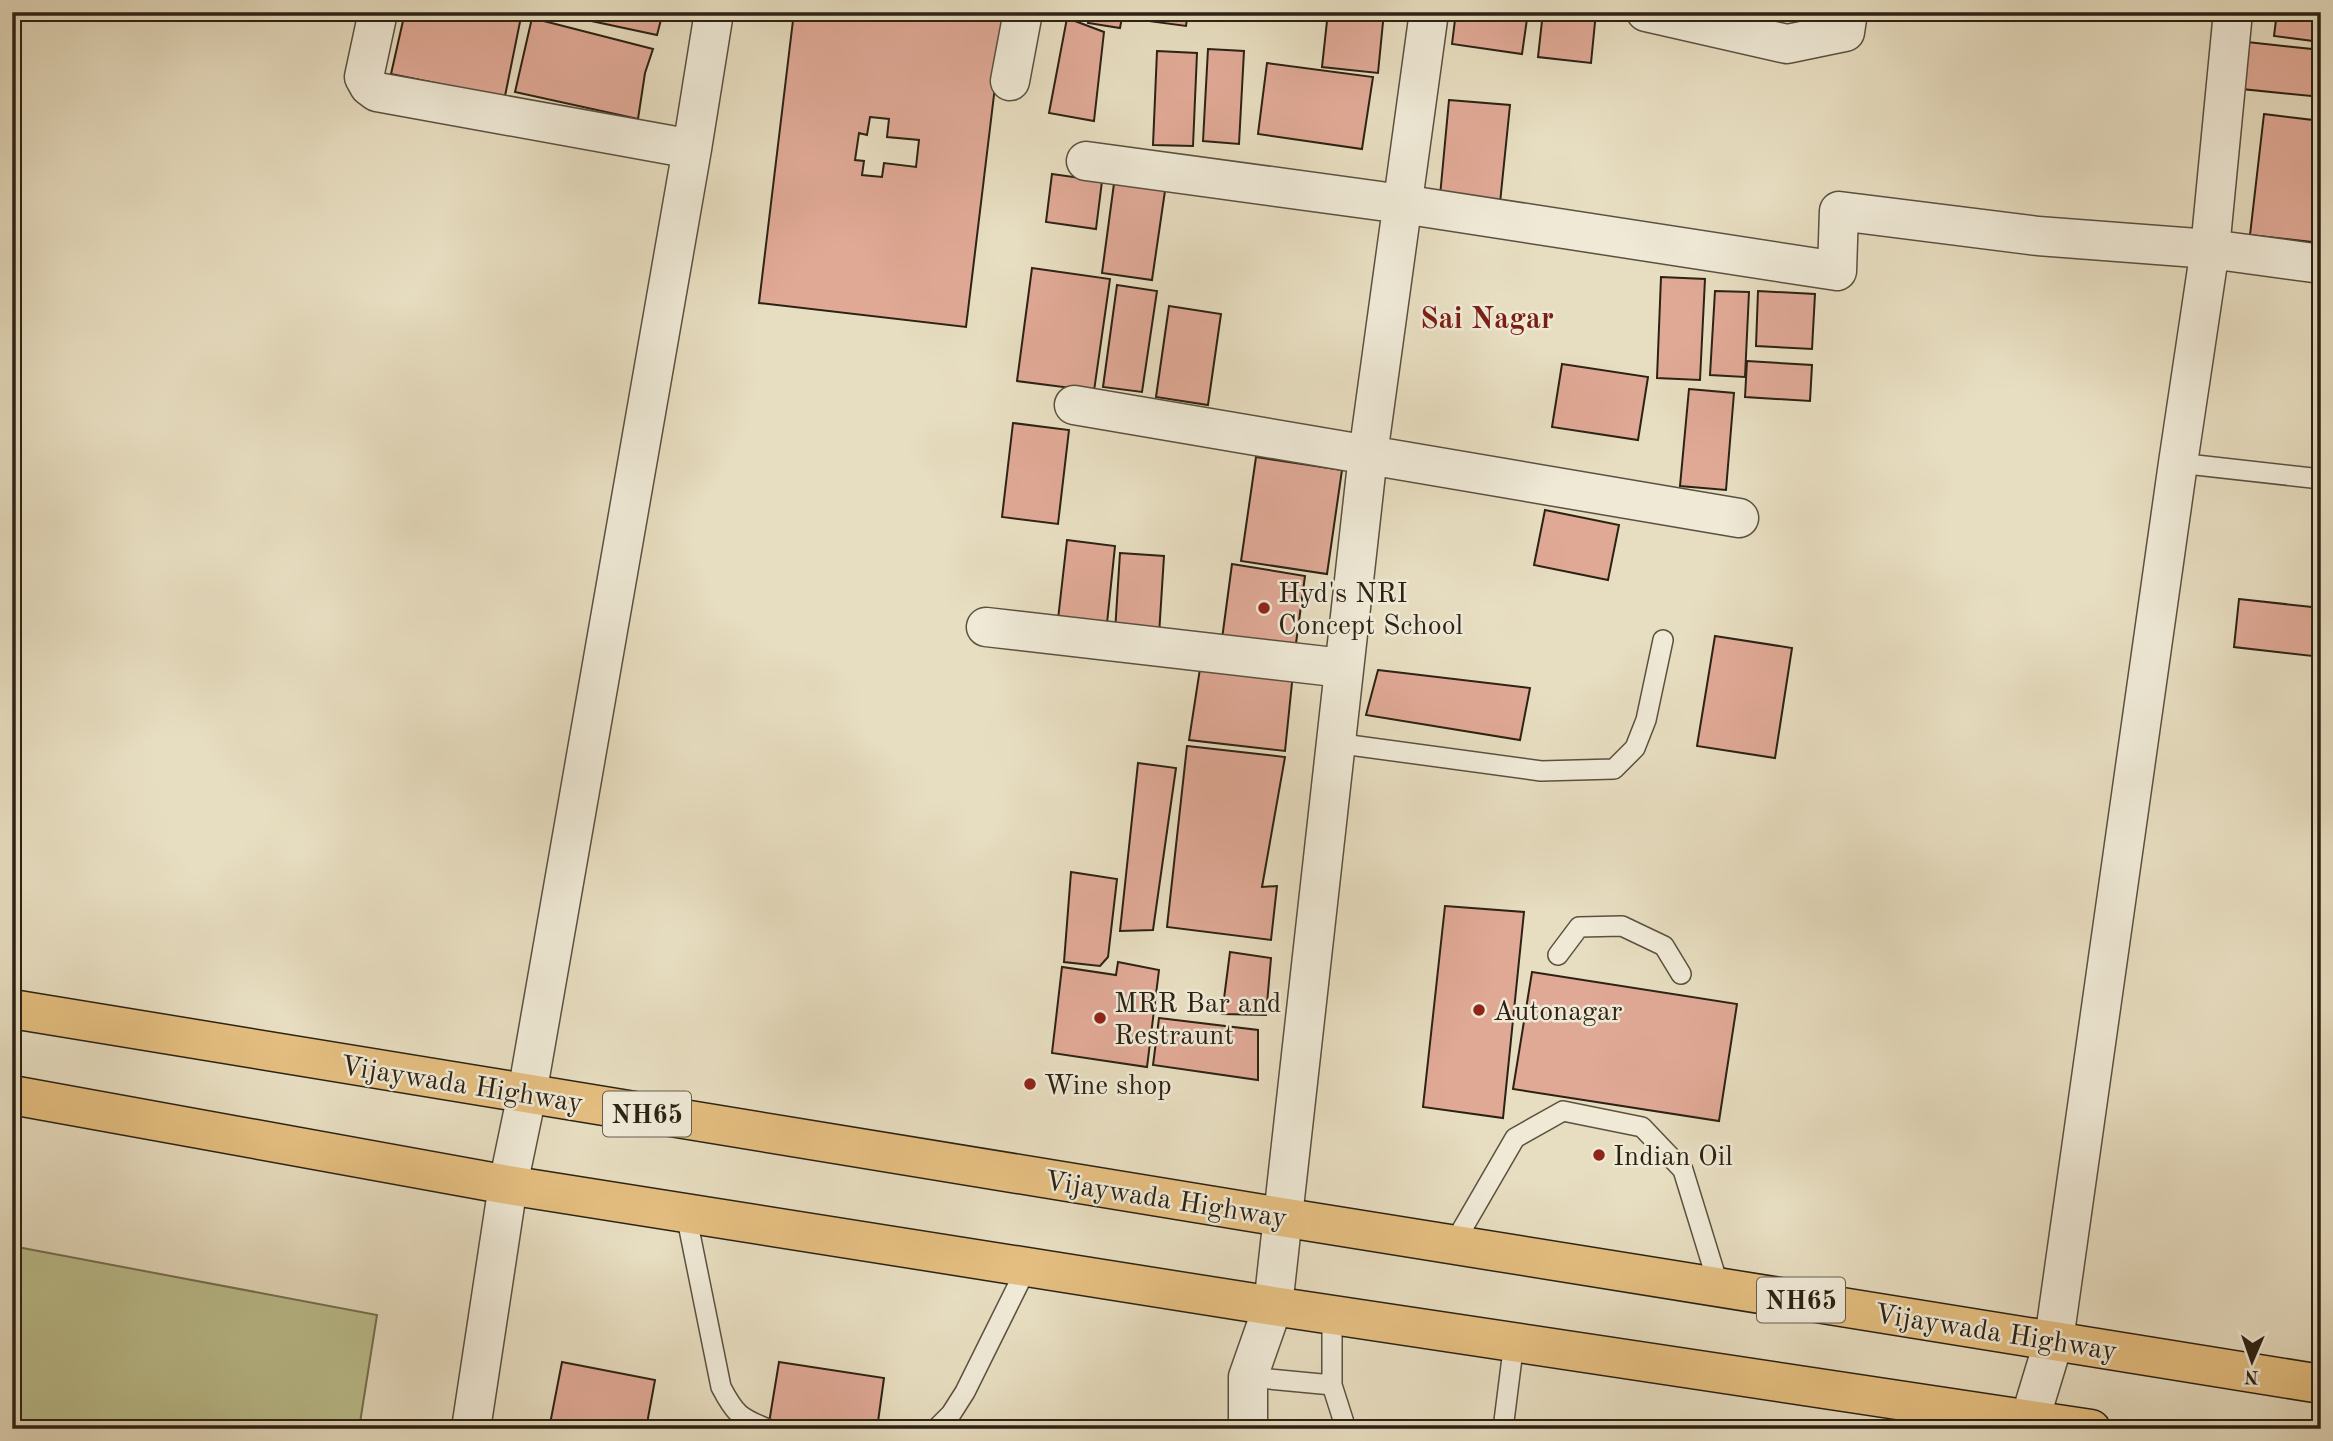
<svg xmlns="http://www.w3.org/2000/svg" width="2333" height="1441" font-family="'Old Standard TT',serif">
<style>
.green{fill:#bcbf8e;stroke:#747051;stroke-width:2}
.building{fill:#e0a996;stroke:#2c2214;stroke-width:2;fill-rule:evenodd}
.lines{fill:none;stroke-linecap:round;stroke-linejoin:round}
.lane-casing{stroke:#5b513f;stroke-width:22}
.street-casing{stroke:#5b513f;stroke-width:41}
.highway-casing{stroke:#2c2214;stroke-width:41}
.lane{stroke:#efe9d6;stroke-width:19}
.street{stroke:#efe9d6;stroke-width:38}
.highway{stroke:#e4be80;stroke-width:38}
.poi-dot{fill:#8f2418;stroke:#efe9d6;stroke-width:2.5}
.labels{text-anchor:middle;stroke-width:5;stroke-linejoin:round;paint-order:stroke}
.shield{fill:#efe9d6;stroke:#665e4e;stroke-width:2}
.shield-label{font-size:26px;font-weight:bold;fill:#2c2214}
.poi-label{font-size:28px;fill:#2c2214;stroke:#efe9d6;text-anchor:start}
.street-label{font-size:28px;fill:#2c2214;stroke:#efe9d6}
.neighbourhood-label{font-size:30px;font-weight:bold;fill:#7a1f14;stroke:#efe9d6}
</style>
<rect width="100%" height="100%" fill="#e7ddc0"/>
<filter id="stains"><feTurbulence type="fractalNoise" baseFrequency=".00286" numOctaves="4"/><feColorMatrix values="0 0 0 0 .2 0 0 0 0 .09 0 0 0 0 .02 0 0 0 .5 -.17"/></filter>
<radialGradient id="worn" r=".72"><stop offset=".6" stop-color="#630" stop-opacity="0"/><stop offset="1" stop-color="#630" stop-opacity=".3"/></radialGradient>
<path class="green" d="M12,1246l365,69 -18,114h-347z"/>
<path class="building" d="M405,12h117l-18,89 -64,-17 -49,-10z
M549,12h114l-6,23z
M794,12h210l-38,315 -207,-24zM870,117l19,2 -2,18 32,3 -3,27 -32,-4 -2,14 -20,-2 2,-14 -9,-1 4,-27 8,2z
M1090,12h33l-3,16 -32,-5z
M1134,12h54l-2,14 -53,-7z
M1328,12h56l-6,61 -56,-6z
M1456,12h72l-6,42 -70,-10z
M1543,12h53l-5,51 -53,-6z
M2277,12h44v30l-47,-6z
M532,18l121,31 -8,24 -7,46 -123,-27z
M1067,18l37,14 -10,89 -45,-8z
M2247,42l74,8v47l-79,-8z
M1208,49l36,2 -5,93 -36,-3z
M1157,51l40,2 -4,93 -40,-1z
M1267,63l106,14 -11,72 -104,-15z
M1449,100l61,5 -10,98 -60,-7z
M2264,114l57,7v122l-71,-8z
M1052,174l50,7 -6,48 -50,-7z
M1115,176l51,8 -14,96 -50,-7z
M1032,268l78,11 -16,112 -77,-10z
M1661,277l44,2 -5,101 -43,-2z
M1117,285l40,6 -15,101 -39,-5z
M1715,291l34,1 -4,85 -35,-2z
M1758,291l57,3 -3,55 -56,-3z
M1169,306l52,8 -13,91 -52,-8z
M1747,361l65,4 -2,36 -65,-4z
M1562,364l86,13 -10,63 -86,-13z
M1689,389l45,4 -8,97 -46,-4z
M1013,423l56,7 -11,94 -56,-7z
M1256,457l86,13 -15,104 -86,-13z
M1545,510l74,15 -11,55 -74,-15z
M1067,540l48,6 -9,87 -49,-5z
M1120,553l44,3 -5,79 -44,-3z
M1232,564l73,12 -10,75 -73,-12z
M2239,599l82,9v49l-87,-10z
M1715,636l77,12 -17,110 -78,-12z
M1201,662l92,11 -8,78 -96,-11z
M1378,670l152,18 -10,52 -154,-25z
M1187,746l98,11 -23,130 15,-1 -6,54 -104,-13z
M1138,763l38,5 -23,162 -33,1z
M1071,872l46,7 -9,78 -8,9 -36,-4z
M1445,906l79,6 -21,206 -80,-11z
M1230,952l41,6 -5,57 -44,-1z
M1118,962l41,8 -12,97 -95,-14 10,-86 54,8z
M1532,972l205,32 -18,117 -206,-32z
M1159,1018l99,12v50l-105,-15z
M562,1362l93,18 -9,49h-97z
M779,1362l105,16 -7,51h-109z"/>
<g class="lines">
<g class="lane-casing">
<path id="lane" d="M2178,463l143,16
M1335,743l206,28 73,-2 21,-21 11,-28 17,-80
M1558,955l21,-28 43,-1 42,20 17,28
M686,1214l35,173c14,27 19,31 47,42
M1453,1245l62,-107 48,-27 79,16 41,43 36,117
M1332,1315v70l14,44
M1248,1377l84,8
M936,1429l15,-15 14,-22 62,-125
M1503,1429l11,-87"/>
</g>
<g class="street-casing">
<path id="street" d="M378,12l-14,65 5,9 8,6 315,57
M1646,12l141,32 58,-12 3,-20
M1010,81l13,-69
M1086,161l316,43 435,67 2,-60 199,25 172,13 111,15
M1074,405l665,113
M986,627l357,41
M471,1429l37,-244 19,-91 165,-945 22,-137
M1248,1429v-52l25,-71 95,-851 61,-443
M2025,1429l5,-10 24,-79 124,-877 32,-214 23,-237"/>
</g>
<g class="highway-casing">
<path id="highway" d="M12,1009l1269,208 1040,167
M12,1095l496,90 765,121 818,123"/>
</g>
<use href="#lane" class="lane"/>
<use href="#street" class="street"/>
<use href="#highway" class="highway"/>
</g>
<g class="poi-dot">
<circle cx="1264" cy="608" r="7"/>
<circle cx="1479" cy="1010" r="7"/>
<circle cx="1100" cy="1018" r="7"/>
<circle cx="1030" cy="1084" r="7"/>
<circle cx="1599" cy="1155" r="7"/>
</g>
<g class="labels">
<g class="shield">
<rect x="603" y="1091.5" width="88" height="45" rx="5"/>
<rect x="1757" y="1277.5" width="88" height="45" rx="5"/>
</g>
<g class="shield-label">
<text x="647" y="1123">NH65</text>
<text x="1801" y="1309">NH65</text>
</g>
<g class="poi-label">
<text x="1278" y="602">Hyd's NRI<tspan x="1278" dy="32">Concept School</tspan></text>
<text x="1114" y="1012">MRR Bar and<tspan x="1114" dy="32">Restraunt</tspan></text>
<text x="1493" y="1020">Autonagar</text>
<text x="1044" y="1094">Wine shop</text>
<text x="1613" y="1165">Indian Oil</text>
</g>
<g class="street-label">
<text transform="translate(462 1083) rotate(9)" y="10">Vijaywada Highway</text>
<text transform="translate(1166 1198) rotate(9)" y="10">Vijaywada Highway</text>
<text transform="translate(1996 1331) rotate(9)" y="10">Vijaywada Highway</text>
</g>
<g class="neighbourhood-label">
<text x="1487" y="328">Sai Nagar</text>
</g>
</g>
<rect width="2333" height="1441" fill="none" stroke="#e7ddc0" stroke-width="42"/>
<rect x="14" y="14" width="2305" height="1413" fill="none" stroke="#2c2214" stroke-width="3.5"/>
<rect x="21" y="21" width="2291" height="1399" fill="none" stroke="#2c2214" stroke-width="2"/>
<g transform="translate(2252 1361) rotate(182)" stroke="#efe9d6" stroke-width="5" paint-order="stroke">
<path d="M0-5L12 26L0 18L-12 26Z" fill="#2c2214"/>
<text y="-10" font-size="19" font-weight="bold" text-anchor="middle" fill="#2c2214">N</text>
</g>
<rect width="100%" height="100%" filter="url(#stains)"/>
<rect width="100%" height="100%" fill="url(#worn)"/>
</svg>
